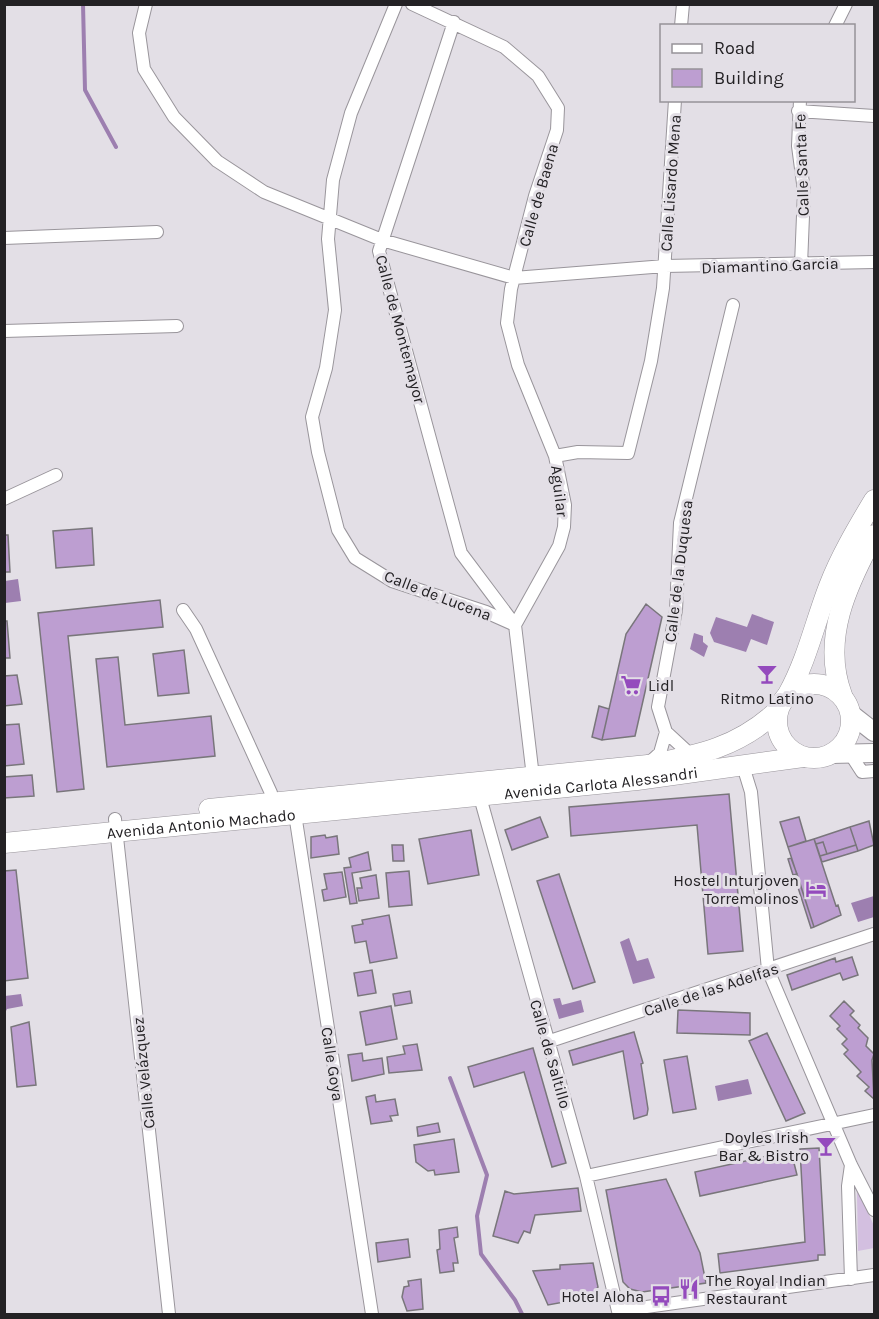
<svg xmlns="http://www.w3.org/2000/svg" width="879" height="1319" font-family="Karla,sans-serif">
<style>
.green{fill:#d3bfe0}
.water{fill:#9d7fb0}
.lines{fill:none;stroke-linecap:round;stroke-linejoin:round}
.stream{stroke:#9d7fb0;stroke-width:4}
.building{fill:#bd9ed1;stroke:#79767b;stroke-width:1.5}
.street-casing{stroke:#99959b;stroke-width:14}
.secondary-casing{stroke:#99959b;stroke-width:20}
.primary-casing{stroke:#99959b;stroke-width:21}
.street{stroke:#fff;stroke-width:12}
.secondary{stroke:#fff;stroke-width:18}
.primary{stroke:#fff;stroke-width:20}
.labels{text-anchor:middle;stroke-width:6;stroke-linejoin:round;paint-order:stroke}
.street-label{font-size:16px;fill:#232124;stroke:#e3dfe6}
.poi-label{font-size:16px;fill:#232124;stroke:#e3dfe6;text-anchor:end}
</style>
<rect width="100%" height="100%" fill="#e3dfe6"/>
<path class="green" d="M857,1193l3,1 14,32v22l-16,3z"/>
<path class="water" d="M18,579l3,22 -16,2v-22z
M752,614l22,8 -7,23 -16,-6 -5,13 -32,-10 -4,-9 6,-16 31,10z
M694,633l9,3v6l5,4 -4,11 -14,-8z
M874,896v21l-16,5 -7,-19z
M629,938l8,23 11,-3 7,20 -22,6 -13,-42z
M21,994l2,12 -16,3 -2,4v-17z
M560,998l2,7 19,-5 3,12 -25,7 -6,-20z
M748,1079l4,15 -34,7 -3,-15z"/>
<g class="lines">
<path class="stream" d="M83,4l2,86 31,57
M450,1078l37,97 -10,41 4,38 34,46 7,14"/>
</g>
<path class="building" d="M92,528l2,37 -38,3 -3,-37z
M4,535h4l2,37h-6z
M160,600l3,27 -95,9 16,153 -27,3 -19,-179z
M646,604l16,13 -27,119 -33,4 24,-106z
M4,621h3l3,37h-6z
M184,650l5,43 -31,3 -5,-42z
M118,657l7,68 86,-9 4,40 -108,11 -11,-108z
M17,675l5,29 -18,2v-30z
M599,706l10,3 -7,31 -10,-3z
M19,724l5,40 -20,2v-41z
M32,775l2,21 -30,2v-21z
M729,794l14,157 -35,3 -11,-129 -126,11 -2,-29z
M540,817l8,20 -36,13 -7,-20z
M799,817l7,24 -18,6 -8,-25z
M869,821l5,24 -16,6 -8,-24z
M850,827l6,18 -29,9 -4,-12 -7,2 -2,-5z
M471,830l8,45 -51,9 -9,-45z
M325,835l1,3 11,-2 2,18 -28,4v-21z
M814,839l22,67 2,-1 3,10 -27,12 -26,-80z
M823,842l4,12 -7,2 -4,-12z
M392,845h11l1,16h-11z
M856,845l2,6 -36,11 -2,-6z
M368,852l3,18 -19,3 5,30 -7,1 -6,-36 7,-1 -2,-9z
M791,858l6,16 -4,1 -5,-16z
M16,870l12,108 -24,3v-110z
M409,871l3,34 -23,2 -3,-34z
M342,872l4,25 -22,4 -2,-11 5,-1 -3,-15z
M559,874l36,108 -22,7 -36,-108z
M797,874l17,53 -3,1 -17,-53z
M376,875l3,23 -20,3 -2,-13h5l-2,-10z
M389,915l8,43 -27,5 -4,-22 -11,2 -3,-17 11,-2 -1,-4z
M852,957l6,18 -15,5 -3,-7 -48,17 -5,-15 48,-17 1,4z
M372,970l4,23 -18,3 -4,-23z
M410,991l2,12 -17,3 -2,-12z
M844,1001l10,10 -4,4 10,10 -2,3 10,10 -2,8 8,8 -2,6 2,39 -9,-8 4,-4 -12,-11 4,-4 -17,-18 4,-4 -6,-6 5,-5 -10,-10 3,-3 -10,-10z
M391,1006l6,33 -31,6 -6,-33z
M678,1010l72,3v22l-73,-2z
M29,1022l7,63 -19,2 -6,-60z
M634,1032l9,31 -2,1 7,45 -1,6 -13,4 -11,-68 -50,14 -4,-14z
M767,1033l38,80 -19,8 -37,-80z
M417,1044l5,26 -33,3 -2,-16 18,-3 -2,-8z
M533,1048l33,115 -14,4 -28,-95 -50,15 -6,-20z
M362,1053l1,8 19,-3 2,16 -32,7 -4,-26z
M687,1056l9,53 -23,4 -9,-53z
M375,1095l1,7 19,-3 3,16 -8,1 2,5 -21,3 -5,-27z
M438,1123l2,9 -22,4 -1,-9z
M454,1139l5,33 -24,3 -1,-5 -6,1 -12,-9 -2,-17z
M819,1148l6,107h-7v5l-98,13 -2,-19 87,-12 -5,-93z
M791,1151l6,24 -97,21 -5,-24z
M666,1179l34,74 6,30 -64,9 -12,-3 -7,-7 -17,-92z
M578,1188l3,23 -46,4 -5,18 -6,-2 -6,12 -25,-7 12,-45 9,3z
M457,1227l1,10 -4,1 4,25h-5l1,8 -14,2 -3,-23 3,-1 -1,-19z
M408,1239l2,18 -32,5 -2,-19z
M593,1263l5,24 -7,10 -43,8 -15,-34 27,-2v-4z
M421,1279l2,30 -16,2 -5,-14 2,-10 5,-1 -1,-5z"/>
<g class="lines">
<g class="street-casing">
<path id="street" d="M146,4l-7,29 5,36 30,48 43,44 47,31 118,48 132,38 151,-12 209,-4
M396,4l-45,109 -18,67 -5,59 7,71 -9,58 -14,49 6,35 20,78 17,28 37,23 94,31 29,13
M412,4l92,43 34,29 20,32 -1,22 -22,66 -24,93 -4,34 11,42 37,91 10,49 -1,22 -5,19 -44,79 18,152
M454,22l-75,229 82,302 54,72
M681,26l2,-22
M835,26l11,-22
M800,100l-2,46 6,45 -3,74
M798,111l76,5
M4,238l153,-6
M4,331l173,-5
M555,456l23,-4 50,1 23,-92 12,-73 12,-188
M4,499l52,-24
M183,610l13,19 75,164 1,9
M851,755l11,17 12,-1
M692,756l-26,-24 -8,-25 18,-97 4,-87 53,-218
M648,764l12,-11 6,-21
M743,766l8,26 17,178 83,195 23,45
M480,797l106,379 32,135 256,-36
M295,814l77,500
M115,819l54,495
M547,1042l327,-108
M586,1176l288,-61
M851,1279l-3,-93 3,-21"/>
</g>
<g class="secondary-casing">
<path id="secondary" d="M851,714l23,18
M831,754l43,-1"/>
</g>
<g class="primary-casing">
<g id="primary">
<circle cx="814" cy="721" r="37"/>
<path d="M788,694c19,-34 27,-72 41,-108 12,-31 29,-59 45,-86"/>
<path d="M842,695c-21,-56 5,-110 32,-160"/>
<path d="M209,809l439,-44c51,-10 91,-18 130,-55"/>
<path id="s1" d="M4,843l633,-63 166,-23"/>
</g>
</g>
<use href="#street" class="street"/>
<use href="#secondary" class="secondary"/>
<use href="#primary" class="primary"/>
</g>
<defs>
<g id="bar-bare" transform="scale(1.62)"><path d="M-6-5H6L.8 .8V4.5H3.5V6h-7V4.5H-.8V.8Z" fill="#944abd" stroke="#e3dfe6" stroke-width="2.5" paint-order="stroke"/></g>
<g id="supermarket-bare" transform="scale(1.62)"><path d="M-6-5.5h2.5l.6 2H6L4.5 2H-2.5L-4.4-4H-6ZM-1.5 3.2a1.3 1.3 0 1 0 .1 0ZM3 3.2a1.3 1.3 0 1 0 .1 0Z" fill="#944abd" stroke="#e3dfe6" stroke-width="2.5" paint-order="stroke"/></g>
<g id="hotel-bare" transform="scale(1.62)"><path d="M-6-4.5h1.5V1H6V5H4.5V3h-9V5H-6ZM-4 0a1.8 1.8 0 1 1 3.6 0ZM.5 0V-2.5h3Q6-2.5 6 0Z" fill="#944abd" stroke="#e3dfe6" stroke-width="2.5" paint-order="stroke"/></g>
<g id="restaurant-bare" transform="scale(1.62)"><path d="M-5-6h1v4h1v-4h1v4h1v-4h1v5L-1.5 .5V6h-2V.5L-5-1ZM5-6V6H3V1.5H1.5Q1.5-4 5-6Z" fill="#944abd" stroke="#e3dfe6" stroke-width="2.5" paint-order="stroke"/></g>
<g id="bus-bare" transform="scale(1.62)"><path d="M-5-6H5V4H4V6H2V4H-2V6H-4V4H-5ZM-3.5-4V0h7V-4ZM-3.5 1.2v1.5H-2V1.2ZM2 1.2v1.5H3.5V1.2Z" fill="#944abd" stroke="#e3dfe6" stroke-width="2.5" paint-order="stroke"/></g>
</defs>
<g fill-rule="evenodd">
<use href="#bar-bare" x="767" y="674"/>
<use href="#supermarket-bare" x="631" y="685"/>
<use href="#hotel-bare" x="816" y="889"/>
<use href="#bar-bare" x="826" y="1146"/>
<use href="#restaurant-bare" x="689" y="1289"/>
<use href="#bus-bare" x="661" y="1296"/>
</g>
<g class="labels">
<g class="street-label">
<text transform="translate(801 165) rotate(-92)" y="6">Calle Santa Fe</text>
<text transform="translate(670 183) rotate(-86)" y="6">Calle Lisardo Mena</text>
<text transform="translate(538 195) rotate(-74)" y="6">Calle de Baena</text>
<text transform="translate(770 265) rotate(-2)" y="6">Diamantino Garcia</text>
<text transform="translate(401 329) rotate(75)" y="6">Calle de Montemayor</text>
<text transform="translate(560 491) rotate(83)" y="6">Aguilar</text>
<text transform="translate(678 571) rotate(-83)" y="6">Calle de la Duquesa</text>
<text transform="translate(438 595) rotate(21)" y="6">Calle de Lucena</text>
<text dy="6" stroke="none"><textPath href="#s1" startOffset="600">Avenida Carlota Alessandri</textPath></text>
<text dy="6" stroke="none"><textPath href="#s1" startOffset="198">Avenida Antonio Machado</textPath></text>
<text transform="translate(711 989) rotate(-18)" y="6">Calle de las Adelfas</text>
<text transform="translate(551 1054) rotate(74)" y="6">Calle de Saltillo</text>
<text transform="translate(333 1064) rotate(81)" y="6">Calle Goya</text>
<text transform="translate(143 1073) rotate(-96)" y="6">Calle Velázquez</text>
</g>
<g class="poi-label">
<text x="648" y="691" text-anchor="start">Lidl</text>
<text x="767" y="704" text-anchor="middle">Ritmo Latino</text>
<text x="799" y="886">Hostel Inturjoven<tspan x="799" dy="18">Torremolinos</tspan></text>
<text x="809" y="1143">Doyles Irish<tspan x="809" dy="18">Bar &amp; Bistro</tspan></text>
<text x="706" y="1286" text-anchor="start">The Royal Indian<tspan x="706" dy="18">Restaurant</tspan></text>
<text x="644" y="1302">Hotel Aloha</text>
</g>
</g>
<rect width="879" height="1319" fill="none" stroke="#232124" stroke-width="12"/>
<rect x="660" y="24" width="195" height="78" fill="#e3dfe6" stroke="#969398" stroke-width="1.5"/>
<rect x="672" y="44" width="30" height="9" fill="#ffffff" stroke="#969398" stroke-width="1.5"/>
<text x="714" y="54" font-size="18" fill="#232124">Road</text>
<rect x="672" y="69" width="30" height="18" fill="#bd9ed1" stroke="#969398" stroke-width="1.5"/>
<text x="714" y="84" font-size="18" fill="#232124">Building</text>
</svg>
